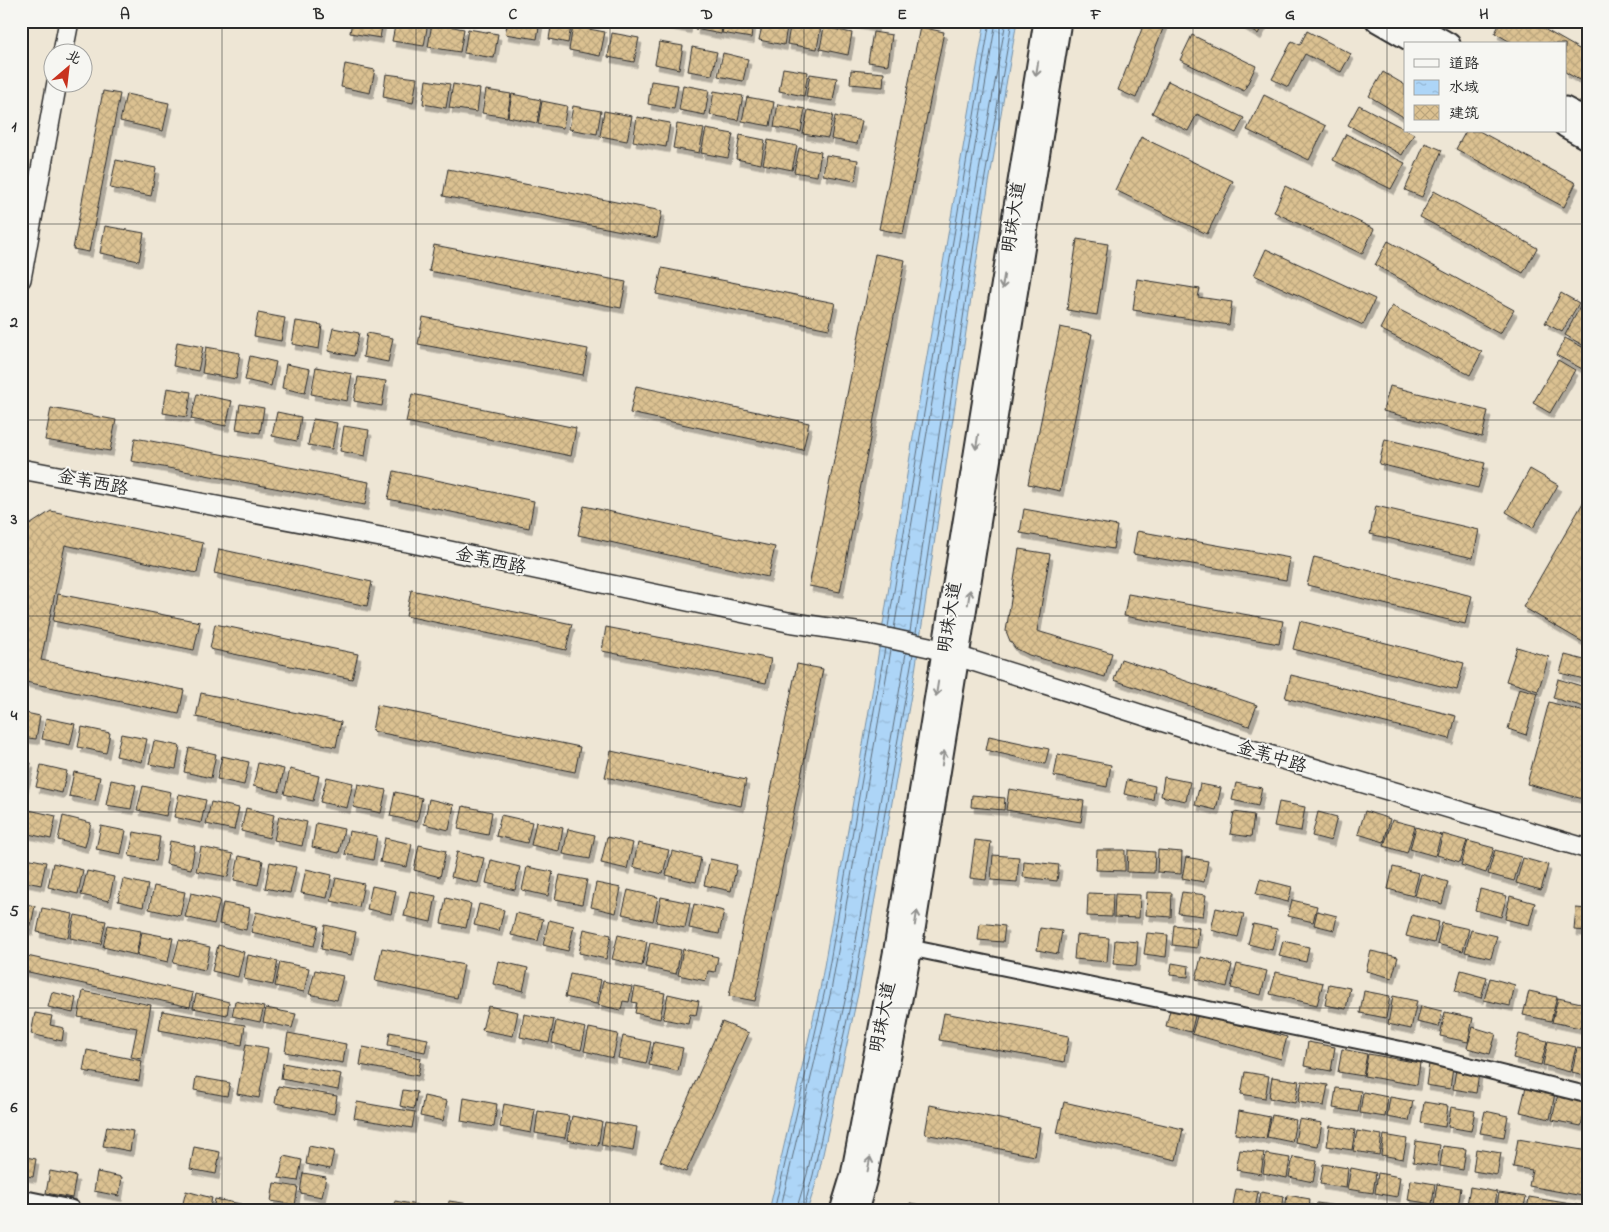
<svg xmlns="http://www.w3.org/2000/svg" width="1609" height="1232" font-family="'Indie Flower','LXGW WenKai TC',sans-serif">
<style>
.water{fill:url(#water-ripples);stroke:#7991a5}
.lines{fill:none;stroke-linecap:round;stroke-linejoin:round}
.shore{stroke:#5f6f7d;stroke-width:1}
.building{fill:url(#building-cross-hatch);stroke:#2b2b2b;filter:url(#shadow)}
.minor-casing{stroke:#2b2b2b;stroke-width:19}
.tertiary-casing{stroke:#2b2b2b;stroke-width:22}
.secondary-casing{stroke:#2b2b2b;stroke-width:25}
.minor{stroke:#f6f6f2;stroke-width:15}
.tertiary{stroke:#f6f6f2;stroke-width:19}
.secondary{stroke:#f6f6f2;stroke-width:21}
.oneway{stroke:#90908e}
.grid{fill:none;stroke:#2b2b2b;stroke-width:1;stroke-opacity:0.55}
.labels{text-anchor:middle;stroke-width:4;stroke-linejoin:round;paint-order:stroke}
.street-label{font-size:18px;fill:#2b2b2b;stroke:#f6f6f2}
.neatline{fill:none;stroke:#2b2b2b;stroke-width:2}
.grid-label{font-size:16px;text-anchor:middle;font-weight:bold;fill:#2b2b2b}
</style>
<defs>
<pattern id="water-ripples" width="26" height="14" patternUnits="userSpaceOnUse" patternTransform="scale(1.25)"><rect width="26" height="14" fill="#add5f7"/><path d="M2 4q2-2 4 0t4 0M15 11q2-2 4 0t4 0" fill="none" stroke="#95b7d4"/></pattern>
<pattern id="building-cross-hatch" width="8" height="8" patternUnits="userSpaceOnUse" patternTransform="scale(1.25)"><rect width="8" height="8" fill="#dbc191"/><path d="M0 0l8 8M0 8l8-8" fill="none" stroke="#bca67d"/></pattern>
<filter id="shadow"><feDropShadow dx="3" dy="5.5" stdDeviation="0" flood-color="#0004"/></filter>
</defs>
<rect width="100%" height="100%" fill="#eee6d5"/>
<filter id="ink" filterUnits="userSpaceOnUse"><feTurbulence type="fractalNoise" baseFrequency=".02" numOctaves="2"/><feDisplacementMap in="SourceGraphic" scale="10" xChannelSelector="R" yChannelSelector="G"/><feConvolveMatrix kernelMatrix="1 2 1 2 8 2 1 2 1" color-interpolation-filters="sRGB"/></filter>
<g filter="url(#ink)">
<path class="water" d="M985,21h32l-33,191 -70,466 -55,311 -41,188 -11,34h-38l51,-222 51,-290 44,-274z"/>
<g class="lines">
<path class="shore" d="M888,627l102,-606
M894,629l102,-608
M910,632l62,-422 34,-189
M916,633l63,-422 33,-190
M774,1211l51,-221 60,-342
M780,1211l51,-220 60,-341
M796,1211l11,-37 41,-187 58,-334
M803,1211l10,-36 41,-187 59,-334"/>
</g>
<path class="building" d="M352,21h31l-3,17 -30,-5z
M396,21l32,1 -4,24 -32,-5z
M508,21h32l-3,18 -32,-5z
M552,21h20l-4,22 -19,-4z
M662,21h27l-1,7 -26,-5z
M696,21h27l-2,13 -26,-5z
M725,21h28l-2,17 -29,-5z
M763,21h25l-4,24 -25,-5z
M791,21l30,5 -4,23 -30,-5z
M843,21h33l-1,6z
M1145,21h21l-30,77 -18,-8z
M1236,21h29l-7,13z
M1501,21h29l58,33v31l-23,-13v-28h-51l-19,-11z
M432,23l32,6 -4,23 -32,-5z
M573,26l32,6 -5,24 -31,-6z
M824,27l28,6 -4,22 -28,-6z
M920,27l24,5 -41,202 -24,-5z
M468,29l30,5 -4,24 -30,-5z
M1307,31l44,23 -10,18 -36,-18 -17,33 -16,-8 20,-38 8,4z
M873,32l19,3 -4,30 -20,-3z
M612,33l27,5 -5,24 -26,-5z
M1192,35l64,31 -12,25 -64,-31z
M659,42l24,4 -4,23 -24,-5z
M692,47l25,5 -5,23 -24,-4z
M723,53l25,6 -5,22 -25,-5z
M345,64l30,6 -5,23 -29,-6z
M783,68l25,4 -4,24 -25,-5z
M851,70l33,3 -1,14 -33,-3z
M1383,72l22,13v33l-36,-22z
M386,74l31,4 -4,25 -30,-6z
M810,74l27,4 -4,23 -27,-4z
M426,80l24,4 -4,24 -23,-4z
M651,81l27,4 -4,24 -26,-5z
M1168,81l76,37 -8,15 -39,-19 -9,17 -36,-18z
M453,84l27,5 -3,23 -28,-4z
M683,85l26,5 -4,25 -26,-5z
M486,90l25,4 -4,23 -25,-4z
M103,91l17,3 -31,158 -16,-3z
M714,91l29,5 -5,24 -28,-5z
M126,94l43,9 -6,28 -43,-10z
M512,94l29,6 -4,23 -29,-6z
M1264,95l62,31 -17,34 -62,-30z
M747,97l27,5 -4,24 -28,-5z
M542,101l25,5 -4,22 -25,-4z
M778,104l27,5 -4,23 -27,-5z
M1359,105l55,29 -12,21 -54,-30z
M573,106l28,5 -4,23 -28,-5z
M808,110l25,5 -5,23 -25,-4z
M604,111l28,5 -5,25 -27,-5z
M835,116l27,5 -5,23 -26,-5z
M637,117l33,6 -4,24 -33,-6z
M677,124l27,5 -5,24 -26,-5z
M706,129l27,5 -5,24 -27,-5z
M1466,131h13l97,52 -12,24 -108,-58z
M1346,134l59,29 -14,26 -58,-29z
M740,135l25,5 -4,24 -25,-5z
M1141,137l92,44 -26,53 -92,-44z
M768,140l29,6 -5,24 -29,-6z
M1425,143l17,7 -20,47 -17,-7z
M799,148l22,4 -4,24 -23,-4z
M826,155l32,5 -3,21 -32,-6z
M116,160l40,8 -5,28 -41,-8z
M448,169l214,42 -5,27 -214,-42z
M1285,186l89,43 -12,25 -88,-42z
M1434,191l103,57 -14,25 -103,-56z
M105,226l39,7 -5,28 -39,-8z
M1077,239l31,5 -11,71 -30,-5z
M1388,241l126,69 -14,24 -125,-69z
M434,245l192,37 -5,26 -192,-37z
M1266,249l109,50 -12,26 -109,-50z
M875,254l30,6 -65,332 -31,-6z
M662,268l173,35 -6,26 -173,-35z
M1137,279l63,10 -2,8 34,5 -3,23 -96,-15z
M1561,293l18,10 -17,29 -17,-9z
M1392,306l90,46 -12,23 -90,-46z
M1580,307l8,4v37l-23,-13z
M258,313l27,5 -4,23 -27,-5z
M423,317l165,32 -5,26 -165,-31z
M296,321l26,4 -3,24 -27,-5z
M1060,327l32,7 -32,157 -32,-7z
M333,328l26,5 -5,23 -26,-5z
M367,333l26,5 -5,24 -25,-5z
M1565,338l23,12v22l-32,-17z
M177,342l26,5 -5,24 -25,-5z
M206,347l34,6 -4,26 -34,-6z
M250,356l26,6 -5,24 -26,-6z
M1558,360l17,10 -25,43 -17,-10z
M286,364l24,5 -5,24 -23,-5z
M316,367l36,7 -5,27 -36,-7z
M358,377l28,4 -4,25 -28,-5z
M636,386l173,37 -6,27 -173,-37z
M1390,386l98,25 -6,26 -99,-26z
M167,388l24,4 -4,25 -24,-4z
M197,394l35,7 -6,25 -35,-7z
M412,394l164,34 -5,28 -165,-34z
M240,404l24,4 -4,25 -24,-4z
M51,408l65,12 -6,31 -65,-11z
M277,412l24,5 -4,24 -25,-5z
M313,419l24,4 -5,26 -24,-4z
M344,426l25,4 -4,26 -25,-5z
M135,438l234,44 -4,23 -234,-44z
M1385,439l100,24 -7,25 -99,-24z
M1530,469l28,16 -25,43 -27,-16z
M394,471l140,30 -5,27 -141,-29z
M1588,494v151l-65,-38z
M584,506l191,41 -7,30 -190,-42z
M1376,506l103,24 -6,28 -103,-24z
M1024,509l93,17 -4,23 -93,-16z
M51,511l152,32 -6,30 -132,-28 -24,115 143,30 -5,24 -158,-33v-124l7,-31z
M1137,531l153,27 -4,22 -153,-26z
M219,549l153,33 -5,24 -153,-33z
M1019,549l31,5 -13,77 75,22 -7,24 -76,-22 -14,-7 -5,-7 -4,-10z
M1314,557l158,39 -7,28 -158,-39z
M411,590l161,34 -6,26 -160,-34z
M58,594l142,28 -6,28 -141,-29z
M1128,594l155,27 -4,23 -155,-28z
M1300,621l164,42 -7,27 -164,-41z
M215,624l143,30 -6,25 -142,-30z
M606,627l165,32 -5,24 -164,-32z
M1517,647l32,10 -11,34 -32,-10z
M1565,655l23,6v19l-28,-7z
M1121,659l136,46 -8,21 -135,-46z
M797,664l26,5 -68,332 -26,-5z
M1291,675l165,41 -6,23 -165,-41z
M1558,679l30,9v20l-35,-10z
M1519,688l19,5 -12,42 -18,-6z
M201,693l140,29 -5,25 -140,-30z
M1549,702l39,11v69l-5,17 -56,-15z
M377,705l203,42 -5,25 -203,-41z
M21,712l19,4 -4,23 -15,-2z
M46,718l29,6 -5,21 -28,-6z
M82,727l28,6 -4,20 -28,-6z
M121,734l26,5 -5,23 -26,-6z
M989,736l60,13 -4,15 -59,-14z
M154,741l26,5 -4,23 -27,-5z
M189,748l27,6 -5,24 -27,-6z
M611,751l135,29 -5,26 -136,-29z
M1058,754l53,11 -4,22 -53,-11z
M222,756l27,6 -5,23 -27,-6z
M21,761l10,2 -6,24h-4z
M258,763l26,6 -5,23 -26,-6z
M41,765l26,6 -5,22 -26,-6z
M290,769l29,7 -6,25 -29,-7z
M74,772l26,5 -5,24 -26,-5z
M327,777l26,6 -6,25 -27,-6z
M1164,777l26,5 -4,19 -25,-5z
M111,780l25,5 -5,24 -25,-4z
M1127,780l28,6 -2,14 -29,-6z
M1236,783l26,5 -4,18 -26,-6z
M358,784l28,6 -5,23 -28,-6z
M1200,784l21,4 -5,22 -21,-5z
M143,786l28,6 -5,24 -29,-6z
M1009,789l75,12 -3,21 -75,-12z
M395,792l27,6 -5,24 -27,-6z
M179,794l27,6 -5,23 -27,-6z
M972,795l33,3 -1,12 -33,-3z
M429,799l25,6 -5,25 -25,-6z
M211,802l28,6 -5,22 -28,-6z
M1279,802l26,5 -4,24 -27,-5z
M463,806l29,6 -4,23 -30,-6z
M246,808l28,7 -5,23 -28,-7z
M29,810l27,6 -5,23 -27,-6z
M1365,811l25,8 -6,23 -26,-8z
M1234,812l20,3 -3,22 -21,-3z
M1318,812l19,5 -6,24 -19,-5z
M501,815l31,7 -5,21 -31,-7z
M63,816l28,7 -6,24 -27,-7z
M279,816l28,6 -5,24 -28,-6z
M1392,820l23,6 -8,27 -23,-7z
M536,822l27,6 -4,23 -28,-6z
M316,823l28,6 -5,24 -27,-6z
M101,826l25,5 -5,23 -25,-5z
M1416,827l25,8 -6,21 -25,-7z
M568,829l27,6 -5,24 -27,-5z
M349,831l28,5 -4,24 -28,-6z
M134,832l26,5 -4,24 -27,-5z
M1443,834l24,7 -7,21 -23,-7z
M607,837l26,6 -6,26 -26,-6z
M385,838l27,6 -5,23 -27,-5z
M975,840l16,2 -5,38 -16,-2z
M170,841l25,5 -4,23 -25,-5z
M1468,841l26,7 -8,25 -25,-8z
M638,843l31,7 -6,24 -30,-7z
M419,845l27,6 -6,26 -26,-7z
M201,847l32,7 -5,23 -32,-6z
M1097,850h28v21l-29,-1z
M1128,850l27,2 -1,21 -27,-1z
M1158,850l24,2 -1,22 -24,-2z
M1495,850l26,7 -7,24 -26,-7z
M672,851l29,7 -5,24 -30,-7z
M457,852l27,6 -6,25 -27,-6z
M993,855l26,2 -2,25 -26,-2z
M239,856l24,5 -5,24 -24,-5z
M21,857l25,5 -5,23 -20,-4z
M1186,857l22,4 -4,21 -22,-4z
M1523,858l25,7 -7,25 -25,-7z
M710,859l27,6 -6,26 -27,-6z
M491,860l29,7 -5,23 -29,-7z
M1024,861l35,4 -2,16 -34,-4z
M270,862l26,5 -6,26 -25,-5z
M53,863l30,7 -5,24 -30,-7z
M527,867l26,5 -5,24 -26,-6z
M1393,867l26,6 -6,23 -25,-7z
M306,869l26,6 -5,23 -26,-5z
M87,871l27,6 -5,24 -28,-6z
M1421,874l27,8 -6,22 -27,-8z
M560,875l27,5 -5,24 -27,-5z
M336,878l28,6 -5,23 -28,-6z
M123,879l25,6 -5,22 -25,-6z
M1260,879l32,8 -4,15 -32,-8z
M596,883l25,5 -5,25 -25,-6z
M154,886l31,6 -5,24 -31,-7z
M372,886l24,5 -5,23 -24,-5z
M1480,889l27,7 -6,21 -26,-7z
M628,890l30,7 -5,24 -31,-7z
M410,891l26,5 -5,26 -27,-6z
M1147,892l25,1 -1,24 -25,-2z
M1182,892l24,3 -3,21 -25,-3z
M191,893l29,7 -6,24 -29,-7z
M1088,893l25,1 -1,23 -25,-1z
M1115,894l25,1 -1,23 -25,-1z
M1510,896l25,7 -6,22 -24,-6z
M661,897l29,6 -5,25 -29,-6z
M446,898l25,6 -5,24 -25,-5z
M1292,900l25,6 -4,16 -25,-6z
M21,903l14,3 -5,24 -9,-2z
M223,903l27,5 -4,22 -27,-6z
M479,904l25,6 -5,21 -25,-6z
M694,904l30,7 -5,23 -30,-6z
M42,908l31,6 -5,24 -31,-6z
M1216,908l28,6 -6,23 -27,-7z
M1576,908l12,1v22l-14,-1z
M1317,911l20,5 -3,14 -20,-5z
M256,912l63,14 -5,20 -63,-14z
M516,913l27,6 -5,22 -27,-6z
M75,915l31,6 -5,23 -31,-6z
M1412,915l27,7 -5,21 -28,-7z
M549,920l25,6 -6,25 -25,-6z
M980,923l25,3 -2,16 -25,-2z
M1442,923l27,6 -6,22 -26,-7z
M1253,924l24,5 -5,21 -24,-6z
M108,925l33,6 -5,24 -33,-8z
M325,925l31,7 -5,23 -30,-6z
M1174,925l25,3 -2,20 -25,-3z
M1040,928l22,3 -4,23 -21,-4z
M584,929l27,6 -5,24 -27,-6z
M1471,930l26,6 -6,22 -26,-6z
M142,932l31,6 -5,24 -31,-7z
M1147,933l21,2 -2,22 -22,-3z
M618,935l29,7 -5,24 -30,-7z
M1076,935l33,3 -2,24 -33,-3z
M179,940l31,7 -5,23 -32,-7z
M1115,940l23,2 -2,24 -23,-2z
M1283,941l26,6 -3,15 -27,-6z
M650,943l31,7 -5,24 -31,-7z
M218,945l26,7 -6,25 -26,-6z
M382,948l82,17 -7,33 -82,-17z
M683,949l35,8 -3,15 -7,-1 -2,10 -28,-6z
M1371,951l27,6 -6,21 -26,-7z
M248,955l30,6 -5,24 -29,-6z
M27,956l166,37 -3,14 -166,-36z
M1201,957l31,8 -5,22 -31,-8z
M498,961l30,7 -5,23 -30,-7z
M280,962l29,6 -5,24 -29,-6z
M1172,963l17,3 -1,11 -18,-2z
M1237,964l30,7 -6,24 -30,-7z
M315,970l28,6 -6,24 -28,-6z
M1461,970l26,7 -6,21 -26,-7z
M1276,972l47,11 -6,22 -47,-11z
M570,974l31,6 -5,24 -31,-7z
M1490,978l25,7 -5,21 -26,-6z
M603,981l29,6 -3,15 -6,-1 -2,9 -23,-5z
M1329,984l21,4 -4,21 -21,-4z
M635,987l30,6 -5,26 -25,-6 2,-10 -5,-1z
M83,991l68,14 -10,54 -10,-2 6,-29 -59,-11z
M1364,991l26,5 -4,22 -26,-5z
M1529,991l28,6 -6,24 -28,-6z
M52,992l24,6 -3,15 -25,-6z
M196,994l33,8 -2,13 -34,-7z
M668,994l31,7 -3,14 -6,-1 -2,10 -25,-5z
M1393,996l24,5 -6,28 -23,-5z
M1558,998l28,6 -6,24 -28,-6z
M235,1001l29,6 -4,15 -28,-6z
M1587,1004l1,1v25l-6,-1z
M488,1006l30,6 -5,24 -31,-6z
M1171,1006l25,6 -5,20 -25,-6z
M1421,1006l21,5 -3,16 -22,-5z
M266,1008l30,6 -4,14 -29,-6z
M162,1011l83,14 -3,20 -83,-15z
M1445,1012l28,6 -5,24 -28,-6z
M35,1013l17,3 -2,9 14,3 -2,13 -31,-7z
M944,1013l125,23 -5,26 -125,-22z
M1198,1013l89,24 -6,22 -89,-25z
M524,1014l30,6 -5,23 -29,-6z
M556,1021l30,7 -5,22 -29,-7z
M722,1022l27,11 -63,139 -26,-11z
M1473,1027l23,7 -6,20 -23,-6z
M589,1028l29,6 -5,24 -29,-7z
M390,1032l38,7 -3,13 -37,-7z
M288,1033l58,11 -3,19 -58,-11z
M1519,1034l28,7 -6,24 -28,-7z
M623,1036l28,6 -5,22 -28,-6z
M1548,1041l28,6 -6,25 -27,-7z
M654,1042l29,6 -5,23 -29,-6z
M1308,1042l27,5 -4,24 -27,-5z
M246,1044l22,4 -9,50 -22,-4z
M363,1047l58,11 -3,18 -58,-11z
M1577,1048l11,2v26l-16,-4z
M1342,1049l25,5 -4,22 -25,-4z
M87,1050l55,11 -3,20 -56,-10z
M1368,1054l52,9 -3,22 -53,-9z
M283,1063l58,11 -3,16 -57,-11z
M1429,1064l24,4 -3,21 -24,-4z
M1456,1069l23,4 -3,20 -23,-4z
M1245,1072l24,4 -4,22 -24,-4z
M196,1077l34,6 -3,13 -33,-6z
M1272,1077l27,4 -4,22 -26,-5z
M1302,1081l26,4 -4,21 -26,-4z
M278,1086l59,10 -3,18 -59,-11z
M1526,1087l29,6 -5,26 -30,-7z
M1336,1088l25,3 -3,21 -25,-4z
M403,1090l14,2 -3,17 -14,-3z
M1363,1092l25,5 -3,20 -25,-4z
M1558,1094l29,7 -6,25 -29,-6z
M424,1096l23,5 -4,20 -23,-5z
M1390,1097l23,4 -4,20 -22,-4z
M464,1098l33,6 -3,23 -33,-6z
M357,1102l58,10 -3,16 -58,-10z
M1064,1102l119,27 -7,31 -119,-27z
M1424,1102l24,4 -3,21 -24,-4z
M504,1104l31,6 -4,23 -31,-6z
M930,1105l110,22 -5,29 -110,-22z
M1451,1107l24,4 -4,20 -23,-4z
M538,1111l31,5 -4,22 -30,-5z
M1239,1111l31,6 -4,22 -31,-5z
M1485,1111l23,5 -4,21 -24,-4z
M1272,1115l24,5 -4,22 -25,-5z
M572,1116l30,6 -4,24 -31,-6z
M1299,1119l23,4 -4,23 -23,-4z
M605,1122l32,5 -4,24 -32,-6z
M107,1126l26,5 -3,20 -27,-5z
M1330,1126l25,4 -3,20 -25,-4z
M1357,1131l25,4 -3,20 -26,-4z
M1384,1135l23,4 -4,20 -22,-4z
M1518,1139l70,12v46l-59,-11 3,-16 -19,-3z
M1416,1141l24,4 -3,21 -24,-4z
M309,1146l25,5 -4,18 -24,-5z
M1443,1146l23,3 -3,21 -23,-4z
M194,1147l26,5 -4,22 -26,-5z
M1476,1149l25,4 -4,22 -24,-4z
M1240,1150l24,3 -3,21 -25,-4z
M1266,1154l24,4 -3,20 -24,-5z
M21,1156l15,3 -3,18 -12,-2z
M284,1156l18,4 -4,21 -19,-3z
M1293,1157l24,4 -4,21 -24,-5z
M1323,1164l25,4 -2,20 -26,-4z
M1351,1168l25,5 -3,20 -26,-4z
M50,1171l26,5 -4,22 -26,-5z
M97,1172l25,5 -3,19 -25,-5z
M303,1173l23,4 -4,20 -22,-4z
M1378,1173l22,4 -3,20 -22,-4z
M1411,1180l24,4 -3,20 -24,-4z
M274,1183l24,4 -3,18 -24,-4z
M1437,1184l24,4 -3,20 -24,-3z
M1470,1187l27,5 -3,19h-28z
M1236,1189l22,3 -3,17 -22,-4z
M186,1191l26,7 -3,13h-28z
M1261,1192l23,4 -2,15h-24z
M1499,1193l27,4 -3,14h-27z
M1287,1195l23,4 -1,12h-24z
M1529,1197l48,8 -1,6h-49z
M215,1199l26,5 -1,7h-27z
M395,1201l22,4 -1,6h-23z
M449,1201l27,4 -1,6h-27z
M910,1203l42,8h-44z
M1317,1203l26,4 -1,4h-26z
M493,1205l27,2v4h-27z
M525,1207l28,2v2h-28z"/>
<g class="lines">
<g class="minor-casing">
<path id="minor" d="M911,948l507,105 170,42"/>
</g>
<g class="tertiary-casing">
<path id="tertiary" d="M63,52l6,-31
M21,279l36,-197
M21,469l386,73 381,80 81,12 60,13 323,103 336,99"/>
</g>
<g class="secondary-casing">
<path id="secondary" d="M1377,21l40,23
M1409,21l40,23
M1565,108l23,12
M1565,126l23,13
M21,1201l49,10
M841,1211l11,-36 43,-226 150,-928
M857,1211l9,-33 45,-230 149,-927"/>
</g>
<use href="#minor" class="minor"/>
<use href="#tertiary" class="tertiary"/>
<use href="#secondary" class="secondary"/>
</g>
<defs><path id="oneway-shaft" d="M-6 0H5M1.5-3L5.5 0L1.5 3" fill="none" stroke-width="1.6" stroke-linecap="round" stroke-linejoin="round" transform="scale(1.25)"/></defs>
<g class="oneway">
<use href="#oneway-shaft" transform="translate(1037 69) rotate(99)"/>
<use href="#oneway-shaft" transform="translate(1003 282) rotate(99)"/>
<use href="#oneway-shaft" transform="translate(977 442) rotate(99)"/>
<use href="#oneway-shaft" transform="translate(969 597) rotate(-81)"/>
<use href="#oneway-shaft" transform="translate(937 689) rotate(99)"/>
<use href="#oneway-shaft" transform="translate(943 758) rotate(-81)"/>
<use href="#oneway-shaft" transform="translate(916 918) rotate(-81)"/>
<use href="#oneway-shaft" transform="translate(869 1164) rotate(-79)"/>
</g>
</g>
<path class="grid" d="M222,21v1190M416,21v1190M610,21v1190M804,21v1190M999,21v1190M1193,21v1190M1387,21v1190M21,224h1567M21,420h1567M21,616h1567M21,812h1567M21,1008h1567"/>
<g class="labels">
<g class="street-label">
<text transform="translate(1013 217) rotate(-81)" y="6">明珠大道</text>
<text transform="translate(93 482) rotate(11)" y="6">金苇西路</text>
<text transform="translate(491 560) rotate(12)" y="6">金苇西路</text>
<text transform="translate(949 617) rotate(-81)" y="6">明珠大道</text>
<text transform="translate(1272 756) rotate(17)" y="6">金苇中路</text>
<text transform="translate(882 1017) rotate(-79)" y="6">明珠大道</text>
</g>
</g>
<rect width="1609" height="1232" fill="none" stroke="#f6f6f2" stroke-width="55"/>
<rect x="1404" y="42" width="162" height="90" fill="#f6f6f2" stroke="#a5a5a2"/>
<rect x="1414" y="59" width="25" height="8" fill="#f6f6f2" stroke="#a5a5a2"/>
<text x="1449" y="68" font-size="15" fill="#2b2b2b">道路</text>
<rect x="1414" y="80" width="25" height="15" fill="url(#water-ripples)" stroke="#a5a5a2"/>
<text x="1449" y="92" font-size="15" fill="#2b2b2b">水域</text>
<rect x="1414" y="105" width="25" height="15" fill="url(#building-cross-hatch)" stroke="#a5a5a2"/>
<text x="1449" y="118" font-size="15" fill="#2b2b2b">建筑</text>
<g transform="translate(68 68) rotate(28)"><circle r="24" fill="#f6f6f2" stroke="#a5a5a2"/>
<path d="M0-4L9 19L0 12L-9 19Z" fill="#c8321e"/>
<text y="-8" font-size="14" font-weight="bold" text-anchor="middle" fill="#2b2b2b">北</text>
</g>
<rect x="28" y="28" width="1554" height="1176" class="neatline"/>
<g class="grid-label">
<text x="125" y="19">A</text>
<text x="319" y="19">B</text>
<text x="513" y="19">C</text>
<text x="707" y="19">D</text>
<text x="902" y="19">E</text>
<text x="1096" y="19">F</text>
<text x="1290" y="19">G</text>
<text x="1484" y="19">H</text>
<text x="14" y="131">1</text>
<text x="14" y="327">2</text>
<text x="14" y="524">3</text>
<text x="14" y="720">4</text>
<text x="14" y="916">5</text>
<text x="14" y="1112">6</text>
</g>
</svg>
